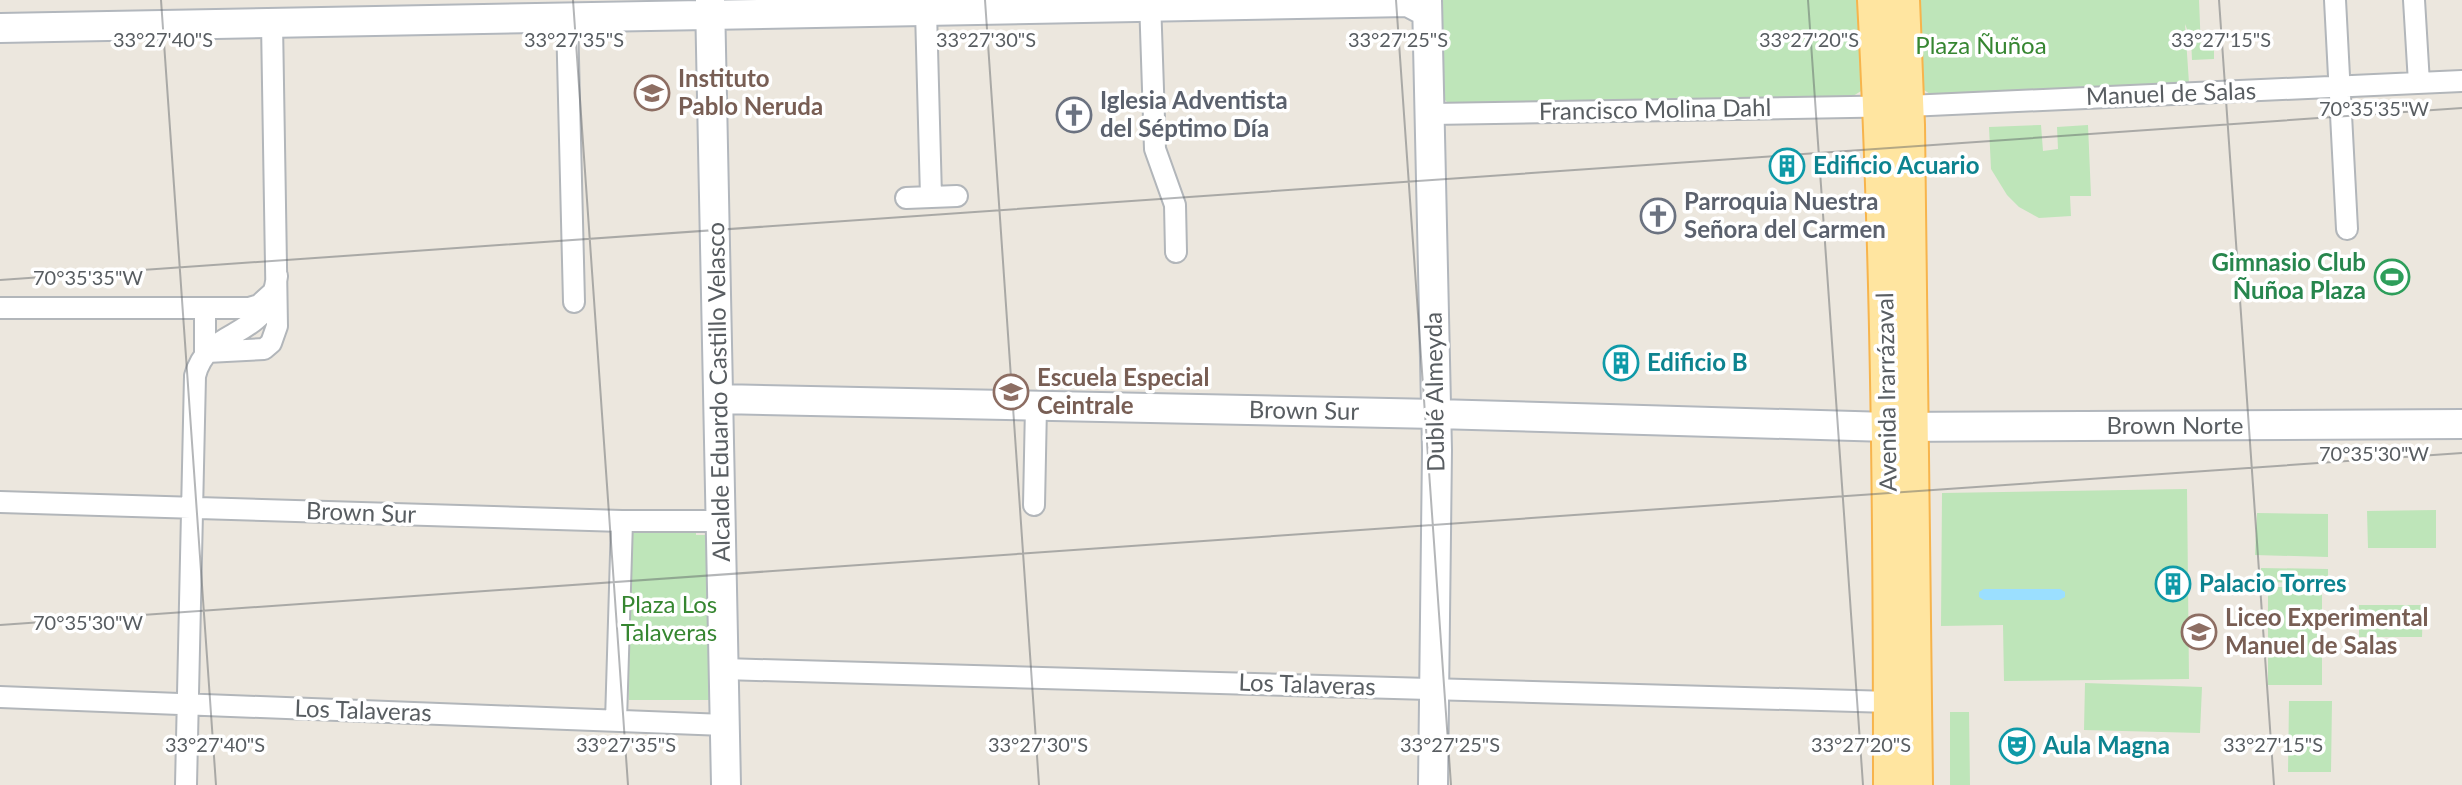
<svg xmlns="http://www.w3.org/2000/svg" width="2462" height="785" font-family="Lato,sans-serif">
<style>
.green{fill:#bee5b9}
.water{fill:#9bdfff}
.lines{fill:none;stroke-linecap:round;stroke-linejoin:round}
.street-casing{stroke:#b2b6ba;stroke-width:24}
.secondary-casing{stroke:#b2b7bd;stroke-width:32}
.primary-casing{stroke:#f7b44c;stroke-width:36}
.street{stroke:#fff;stroke-width:20}
.secondary{stroke:#fff;stroke-width:28}
.primary{stroke:#ffe5a0;stroke-width:32}
.ticks{fill:none;stroke:#585d61;stroke-width:2;stroke-opacity:0.45}
.labels{text-anchor:middle;stroke-width:7;stroke-linejoin:round;paint-order:stroke}
.park-label{font-size:24px;fill:#368631;stroke:#fff}
.education-label{font-size:24px;font-weight:bold;fill:#785e54;stroke:#fff;text-anchor:start}
.street-label{font-size:24px;fill:#585d61;stroke:#fff}
.worship-label{font-size:24px;font-weight:bold;fill:#5b616d;stroke:#fff;text-anchor:start}
.culture-label{font-size:24px;font-weight:bold;fill:#0d838f;stroke:#fff;text-anchor:start}
.leisure-label{font-size:24px;font-weight:bold;fill:#27864d;stroke:#fff;text-anchor:end}
.ticks-label{font-size:20px;text-anchor:middle;fill:#585d61;stroke:#fff;stroke-width:7;stroke-linejoin:round;paint-order:stroke}
</style>
<rect width="100%" height="100%" fill="#ece7de"/>
<path class="green" d="M1439,0h425l2,88 -13,8 -396,10 -8,-2 -6,-6z
M1916,0h283l2,49h13v10l-22,1 -1,-21 -6,-15 4,59 -259,11 -9,-6z
M2041,125l2,26 15,-2 -1,-22 31,-2 3,71h-21l1,20 -32,2 -20,-11 -12,-12 -16,-26 -2,-42z
M2187,489l2,190 -185,2 -1,-56 -62,1 1,-133z
M2436,510v38h-68l-1,-37z
M2257,513l71,1v43l-73,-2z
M696,529v6h14l-1,165h-80l1,-166 3,-4z
M2261,568l67,1v14l-68,-1z
M2268,587h54v98h-54z
M2359,605h64l-1,32h-63z
M2085,683l117,4 -2,46 -116,-3z
M2289,701h43l-1,71h-43z
M1950,712h19l1,73h-20z"/>
<path class="water" d="M1984,589h76l5,3v5l-6,3h-75l-5,-3v-5z"/>
<g class="lines">
<g class="street-casing">
<path id="street" d="M1150,0l5,149 20,56 1,47
M2335,0l12,229
M2414,0l5,83
M926,11l5,186
M567,18l7,284
M1431,114l477,-8 554,-25
M906,198l51,-2
M0,308h249l10,-3 12,-11
M205,309v43
M207,352l57,-3 7,-6 6,-17 -5,-303
M0,502l622,19h100
M1034,505l2,-99
M724,669l1166,33
M0,697l725,28
M616,721l6,-200
M186,785l9,-409c13,-52 74,-33 82,-100"/>
</g>
<g class="secondary-casing">
<path id="secondary" d="M710,0l16,785
M1427,0l10,450 -4,335
M0,28l1408,-26 19,10
M719,399l717,15 452,13 574,-3"/>
</g>
<g class="primary-casing">
<path id="primary" d="M1874,0c14,261 16,523 16,785
M1903,0l5,125 8,660"/>
</g>
<use href="#street" class="street"/>
<use href="#secondary" class="secondary"/>
<use href="#primary" class="primary"/>
</g>
<path class="ticks" d="M161,0l55,785M573,0l55,785M985,0l54,785M1396,0l55,785M1808,0l55,785M2219,0l55,785M0,280l2462,-172M0,625l2462,-172"/>
<defs>
<g id="school-ring" transform="scale(1.8)"><circle r="9.5" fill="#fff" stroke="#8d6e63" stroke-width="1.5"/><path d="M0-5L7-2L0 1L-7-2ZM-4 1L0 2.5L4 1V4Q0 6-4 4Z" fill="#8d6e63"/></g>
<g id="church-ring" transform="scale(1.8)"><circle r="9.5" fill="#fff" stroke="#6b7280" stroke-width="1.5"/><path d="M-1.2-6h2.4v3.5h3.3v2.4h-3.3V6h-2.4V-.1h-3.3v-2.4h3.3Z" fill="#6b7280"/></g>
<g id="building-ring" transform="scale(1.8)"><circle r="9.5" fill="#fff" stroke="#0f9aa8" stroke-width="1.5"/><path d="M-4-6H4V6H1V3H-1V6H-4ZM-2.5-4.3h1.7v1.8h-1.7ZM.8-4.3h1.7v1.8H.8ZM-2.5-1h1.7V.8h-1.7ZM.8-1h1.7V.8H.8Z" fill="#0f9aa8"/></g>
<g id="stadium-ring" transform="scale(1.8)"><circle r="9.5" fill="#fff" stroke="#2e9e5b" stroke-width="1.5"/><path d="M0-5a6.5 5 0 1 0 0 10a6.5 5 0 1 0 0-10ZM-3.5-1.8h7v3.6h-7Z" fill="#2e9e5b"/></g>
<g id="theatre-ring" transform="scale(1.8)"><circle r="9.5" fill="#fff" stroke="#0f9aa8" stroke-width="1.5"/><path d="M-5-5.5Q0-4 5-5.5V0Q5 5 0 6Q-5 5-5 0ZM-3.3-2.5H-1v1.5H-3.3ZM1-2.5H3.3v1.5H1ZM-2.8 1Q0 5.5 2.8 1Z" fill="#0f9aa8"/></g>
</defs>
<g fill-rule="evenodd">
<use href="#school-ring" x="652" y="93"/>
<use href="#church-ring" x="1074" y="115"/>
<use href="#building-ring" x="1787" y="166"/>
<use href="#church-ring" x="1658" y="216"/>
<use href="#stadium-ring" x="2392" y="277"/>
<use href="#building-ring" x="1621" y="363"/>
<use href="#school-ring" x="1011" y="392"/>
<use href="#building-ring" x="2173" y="584"/>
<use href="#school-ring" x="2199" y="632"/>
<use href="#theatre-ring" x="2017" y="746"/>
</g>
<g class="labels">
<g class="park-label">
<text x="1981" y="54">Plaza Ñuñoa</text>
<text x="669" y="613">Plaza Los<tspan x="669" dy="28">Talaveras</tspan></text>
</g>
<g class="education-label">
<text x="678" y="87">Instituto<tspan x="678" dy="28">Pablo Neruda</tspan></text>
<text x="1037" y="386">Escuela Especial<tspan x="1037" dy="28">Ceintrale</tspan></text>
<text x="2225" y="626">Liceo Experimental<tspan x="2225" dy="28">Manuel de Salas</tspan></text>
</g>
<g class="street-label">
<text transform="translate(2171 94) rotate(-2)" y="8">Manuel de Salas</text>
<text transform="translate(1655 110) rotate(-1)" y="8">Francisco Molina Dahl</text>
<text transform="translate(719 392) rotate(-91)" y="8">Alcalde Eduardo Castillo Velasco</text>
<text transform="translate(1435 392) rotate(-91)" y="8">Dublé Almeyda</text>
<text transform="translate(1887 392) rotate(-91)" y="8">Avenida Irarrázaval</text>
<text transform="translate(1304 411) rotate(1)" y="8">Brown Sur</text>
<text x="2175" y="434">Brown Norte</text>
<text transform="translate(361 513) rotate(2)" y="8">Brown Sur</text>
<text transform="translate(1307 685) rotate(2)" y="8">Los Talaveras</text>
<text transform="translate(363 711) rotate(2)" y="8">Los Talaveras</text>
</g>
<g class="worship-label">
<text x="1100" y="109">Iglesia Adventista<tspan x="1100" dy="28">del Séptimo Día</tspan></text>
<text x="1684" y="210">Parroquia Nuestra<tspan x="1684" dy="28">Señora del Carmen</tspan></text>
</g>
<g class="culture-label">
<text x="1813" y="174">Edificio Acuario</text>
<text x="1647" y="371">Edificio B</text>
<text x="2199" y="592">Palacio Torres</text>
<text x="2043" y="754">Aula Magna</text>
</g>
<g class="leisure-label">
<text x="2366" y="271">Gimnasio Club<tspan x="2366" dy="28">Ñuñoa Plaza</tspan></text>
</g>
</g>
<g class="ticks-label">
<text x="163" y="47">33°27'40"S</text>
<text x="574" y="47">33°27'35"S</text>
<text x="986" y="47">33°27'30"S</text>
<text x="1398" y="47">33°27'25"S</text>
<text x="1809" y="47">33°27'20"S</text>
<text x="2221" y="47">33°27'15"S</text>
<text x="2374" y="116">70°35'35"W</text>
<text x="88" y="285">70°35'35"W</text>
<text x="2374" y="461">70°35'30"W</text>
<text x="88" y="630">70°35'30"W</text>
<text x="215" y="752">33°27'40"S</text>
<text x="626" y="752">33°27'35"S</text>
<text x="1038" y="752">33°27'30"S</text>
<text x="1450" y="752">33°27'25"S</text>
<text x="1861" y="752">33°27'20"S</text>
<text x="2273" y="752">33°27'15"S</text>
</g>
</svg>
